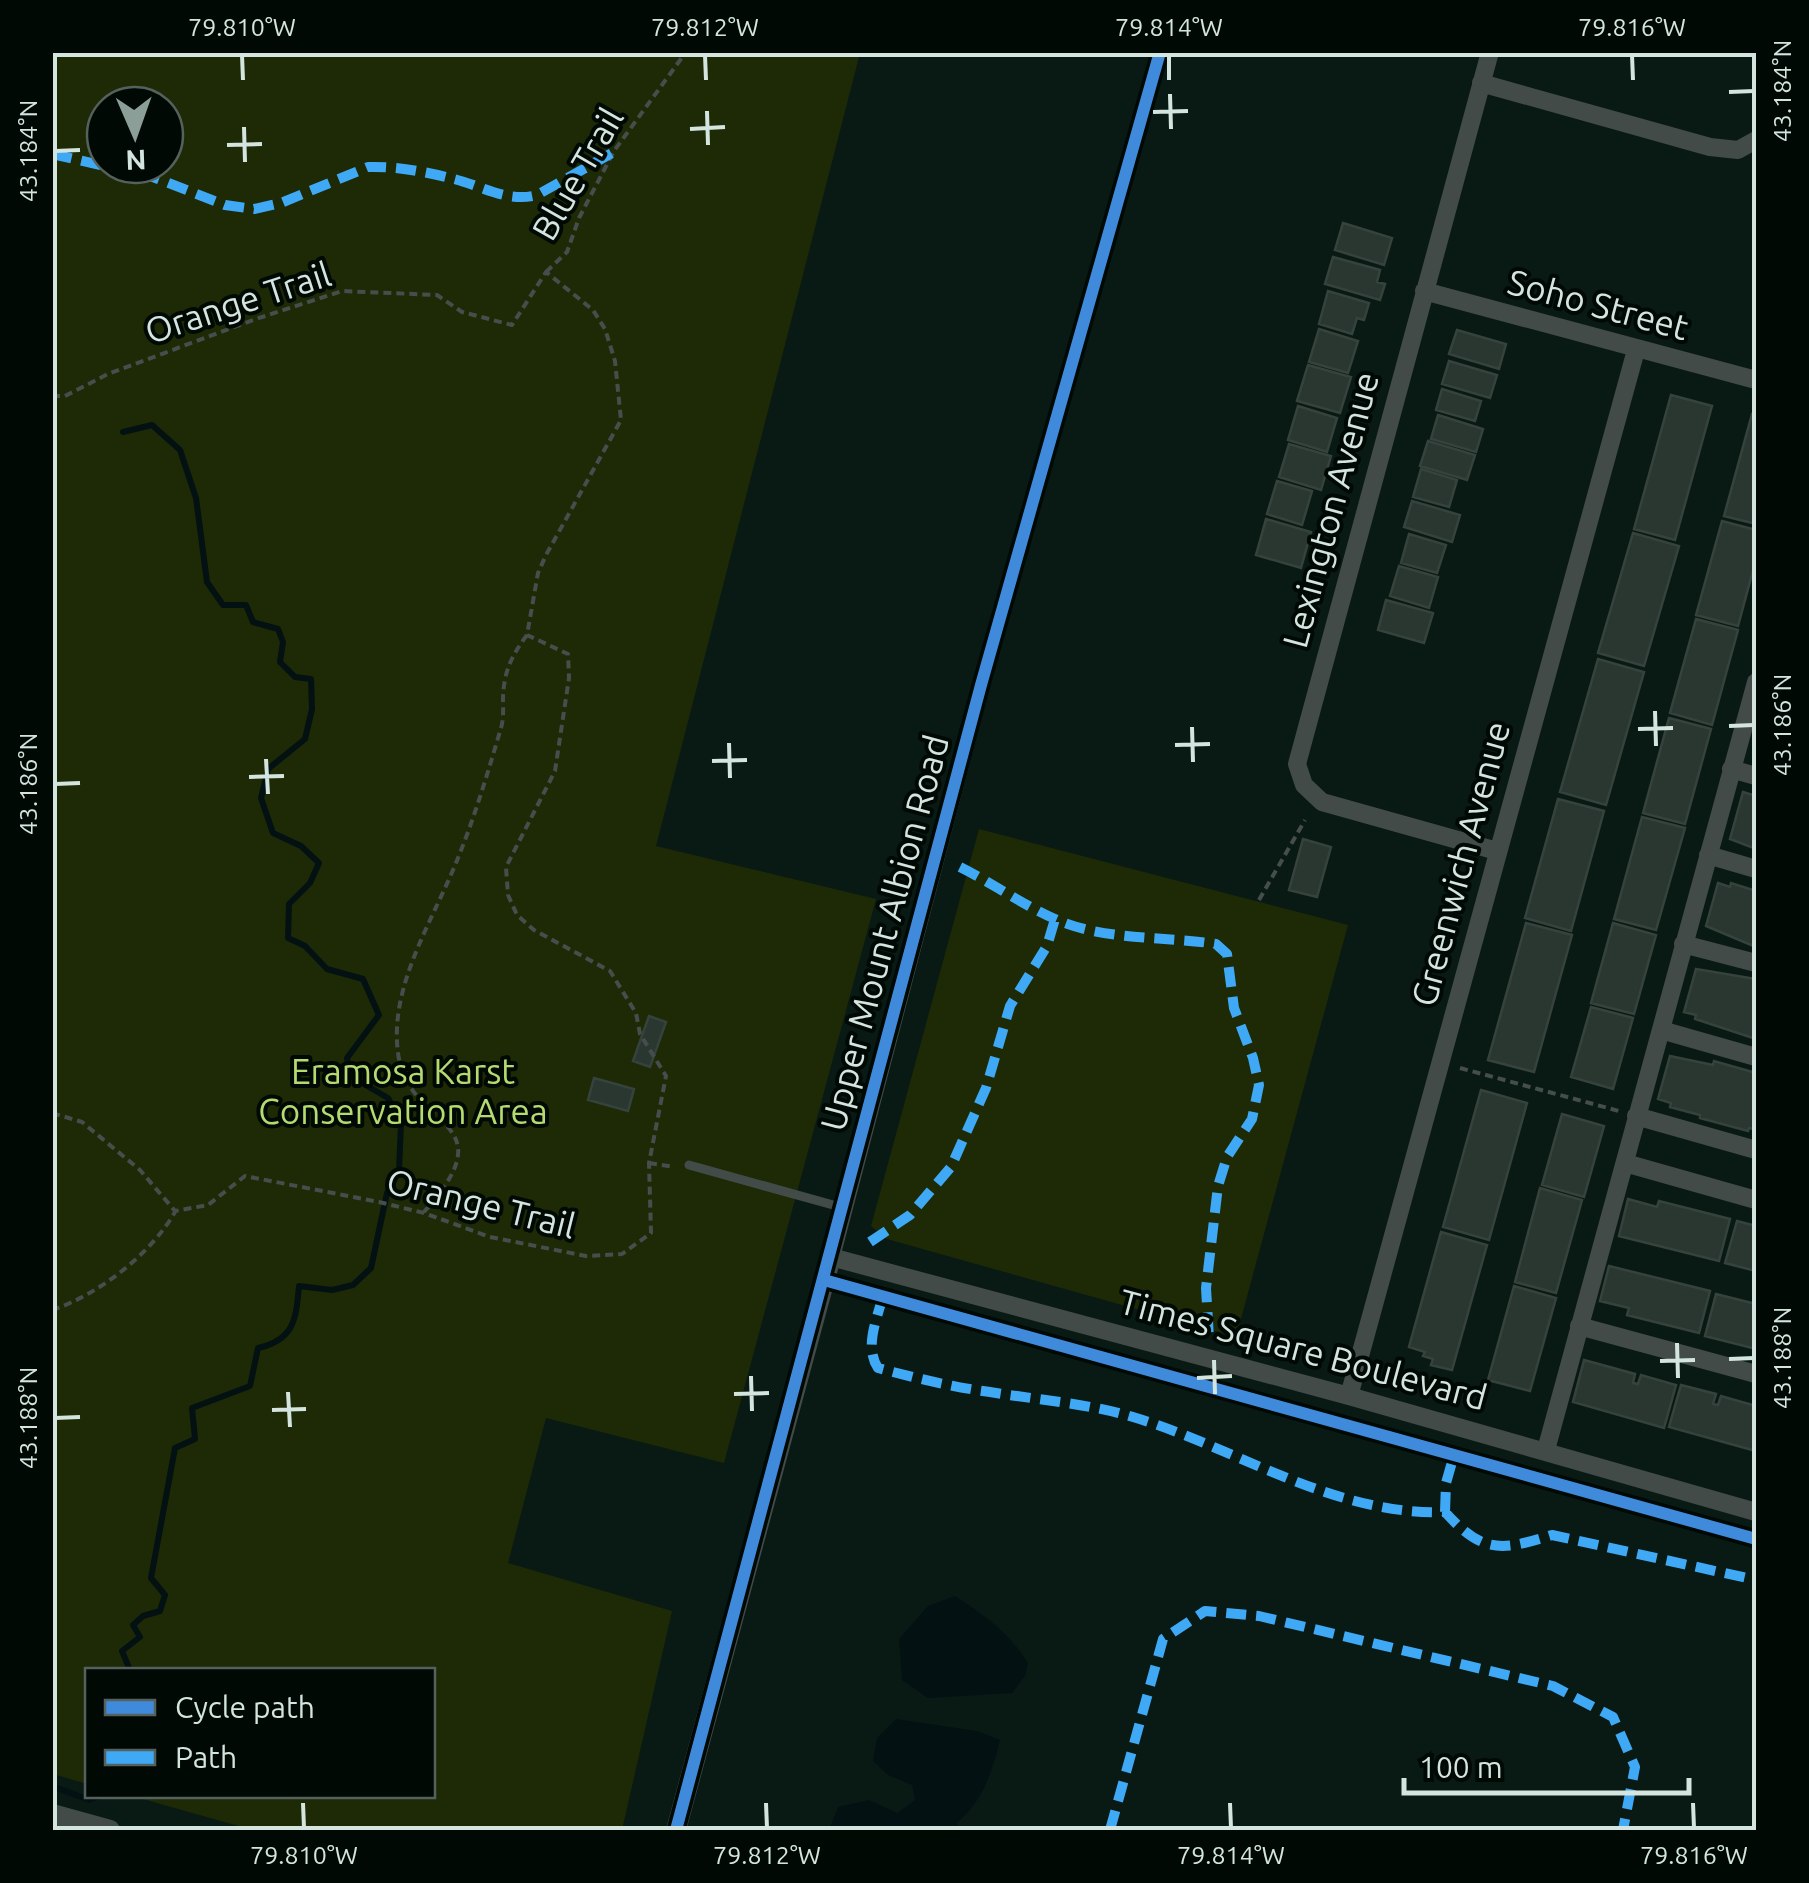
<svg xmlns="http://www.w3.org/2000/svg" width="1809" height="1883" font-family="Ubuntu,sans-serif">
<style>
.green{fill:#1d2a05;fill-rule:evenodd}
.water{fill:#041113}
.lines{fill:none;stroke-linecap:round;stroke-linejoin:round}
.stream{stroke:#041113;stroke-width:6}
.building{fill:#2a3630;stroke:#36433c;stroke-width:2.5}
.path{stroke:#454e4d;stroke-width:4;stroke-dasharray:8 5;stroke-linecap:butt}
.service{stroke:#434b49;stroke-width:9}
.minor{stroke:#434b49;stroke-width:18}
.tertiary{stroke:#434b49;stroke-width:20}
.quiet{stroke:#3fa9f5;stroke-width:10;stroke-dasharray:20 10;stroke-linecap:butt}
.cycleway-casing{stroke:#010905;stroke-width:19}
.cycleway{stroke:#408adc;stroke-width:12}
.ticks{fill:none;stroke:#d3e5de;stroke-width:4}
.labels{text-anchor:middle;stroke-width:8;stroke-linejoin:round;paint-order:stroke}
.street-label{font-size:35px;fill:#d3e5de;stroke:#010905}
.park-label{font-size:35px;fill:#b5da6f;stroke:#010905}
.neatline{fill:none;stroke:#d3e5de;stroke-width:4}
.ticks-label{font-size:25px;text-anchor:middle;fill:#d3e5de}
</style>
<rect width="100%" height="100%" fill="#091a15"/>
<path class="green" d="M52,53h808l-204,793 220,53 -152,564 -178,-45 -38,145 164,48 -50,219h-369l-121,-34h300v-126h-344l-1,114 -34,-10zM105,105h60v60h-60z
M979,829l369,96 -112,412 -349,-98 -16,-13z"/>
<path class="water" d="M955,1596c30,19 54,37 73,67l-3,13 -13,17 -84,5 -26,-18 -3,-41 29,-33z
M896,1719l81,12 23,9c-8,32 -17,61 -43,83l3,7h-131l9,-23 31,-7 28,13 18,-13 -3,-15 -24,-10 -15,-14 4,-23z"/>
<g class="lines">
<path class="stream" d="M123,432l29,-7 28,25 16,48 11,84 16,23h23l7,17 25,7 5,13 -3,20 15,15 16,2 1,30 -7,30 -37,30 -7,29 12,35 28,13 18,17 -9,20 -21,21 -1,34 17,8 22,23 36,10 16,36 -32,43 3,18 38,22 13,25 -2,48 -12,22 -16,75 -18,17 -21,5 -33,-4c-3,34 -5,54 -41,62l-8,38 -58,22 3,31 -20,9 -24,130 14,17 -5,16 -17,5 -10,9 7,12 -18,14 8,19
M52,1786l37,14 11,-4"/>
</g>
<path class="building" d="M1343,223l49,15 -8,27 -49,-15z
M1333,257l47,13 -3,12 8,2 -5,16 -55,-16z
M1328,291l41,12 -5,17 -7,-2 -5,16 -33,-10z
M1319,329l39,12 -10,32 -39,-11z
M1457,330l49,14 -7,25 -50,-15z
M1449,361l48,14 -7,23 -48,-14z
M1308,365l43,12 -11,36 -43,-12z
M1442,389l39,12 -6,20 -39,-11z
M1671,395l41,11 -37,134 -41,-11z
M1298,406l39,12 -10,34 -39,-12z
M1752,414l4,1v109l-32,-8z
M1438,415l45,14 -7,23 -45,-13z
M1428,441l47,14 -8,25 -47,-14z
M1289,444l42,12 -10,34 -42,-13z
M1421,469l36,11 -8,27 -36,-10z
M1277,481l35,10 -10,34 -35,-11z
M1412,501l48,14 -8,27 -48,-15z
M1266,519l45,13 -10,36 -45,-13z
M1722,521l34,9v29l-18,67 -42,-11z
M1633,533l46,13 -35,120 -46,-13z
M1409,534l37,11 -9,28 -36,-10z
M1399,566l39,11 -9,31 -39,-12z
M1386,600l47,13 -9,30 -46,-13z
M1696,619l42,11 -26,95 -42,-12z
M1598,659l46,13 -38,133 -46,-13z
M1669,718l42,11 -26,95 -42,-11z
M1743,792l13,4v53l-26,-10z
M1558,799l46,12 -33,120 -46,-13z
M1642,817l43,11 -29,102 -42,-11z
M1303,839l28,8 -14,50 -28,-7z
M1718,883l12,4 1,-4 25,8v56l-50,-21z
M1526,923l46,12 -38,137 -46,-12z
M1613,923l43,12 -22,79 -43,-11z
M1696,969l60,10v60l-61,-20 1,-4 -12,-3z
M1591,1007l42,11 -20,71 -42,-12z
M649,1016l17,6 -16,45 -17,-6z
M1670,1056l43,9 1,-4 42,12 -2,56 -5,-1 -1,3 -48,-13v-3l-30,-8 1,-4 -13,-4z
M594,1078l40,11 -6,22 -40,-11z
M1481,1090l46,13 -38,137 -46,-13z
M1562,1114l42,12 -20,71 -42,-12z
M1540,1188l42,12 -26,93 -41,-11z
M1628,1199l29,8 2,-6 71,18 -11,42 -100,-25z
M1737,1221l19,5v45l-31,-8z
M1441,1232l46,13 -35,125 -21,-5 2,-6 -10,-3 2,-4 -16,-5z
M1609,1266l101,25 -11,42 -72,-18 2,-7 -29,-7z
M1514,1286l42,12 -26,93 -42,-11z
M1716,1294l40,10v45l-51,-13z
M1584,1360l51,14 -2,9 5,1 3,-9 35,10 -12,43 -91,-26z
M1681,1385l35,9 -3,10 5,1 3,-9 35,10v45l-87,-24z"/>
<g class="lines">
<path class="path" d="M546,272l21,-20 12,-34 35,-67 72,-99
M52,396h13l43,-22 145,-54 89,-29 95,4 25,17 50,13 34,-53 47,38 12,19 10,32 6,59 -75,135 -8,18 -11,62 41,19 1,24 -14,93 -49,96 2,28 9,20 17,15 76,41 26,42 4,21 26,42 -17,87 2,70 -29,21 -36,2 -96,-19 -66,-24 -45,-11 -134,-26 -37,29 -33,6 -35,-41 -58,-48 -30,-9
M1259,900l46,-80
M1460,1068l159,43
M649,1163l25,4
M424,1212c86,-96 -16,-80 -26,-159 -9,-68 36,-134 60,-195 17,-42 30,-86 43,-130 3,-10 2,-21 2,-31 1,-26 9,-42 24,-62
M52,1310c46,-15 99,-56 123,-98"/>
<path class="service" d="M689,1165l155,43"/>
<path class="minor" d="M1160,52l-179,633 -150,572 518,139 407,116
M1490,52l-193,712 7,21 18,17 175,49
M1481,83l229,64 28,3 18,-10
M1424,291l332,89
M1731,769l25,7
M1708,855l48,14
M1683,944l73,19
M1661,1030l95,27
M1636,1116l120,34
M1625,1163l131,37
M1579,1326l177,48
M1349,1396l287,-1046
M1546,1450l210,-768"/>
<path class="tertiary" d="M52,1814l58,16
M676,1830l155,-573"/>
<path class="quiet" d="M52,154l101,23 72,28 29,4 27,-6 87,-36c28,-1 59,5 86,12 28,7 54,24 83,16l77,-43
M960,867c32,16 63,38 95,52 49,22 109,17 161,25l11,10 7,54 19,50 6,27 -7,34 -25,38 -9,29 -12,102 3,50
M870,1242l40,-27 41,-48 35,-79 24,-82 37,-60 8,-27
M883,1296c-6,23 -19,51 -5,72 37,10 74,19 112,24 48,8 96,11 143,25 104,31 200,99 312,95 38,42 56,39 107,23l204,45
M1445,1512l1,-29 8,-28
M1110,1830l53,-191 42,-28 54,5 294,70 60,31 22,50 -12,63"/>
<g class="cycleway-casing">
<path id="cycleway" d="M824,1280l932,259
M676,1830l305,-1145 179,-633"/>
</g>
<use href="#cycleway" class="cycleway"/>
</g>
<path class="ticks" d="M242,55l1,25M705,55l1,25M1169,55v25M1632,55l1,25M1729,92l25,-1M1170,94l1,35M707,111l1,34M1153,112l35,-1M244,127l1,35M690,129l35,-2M227,145l35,-1M55,151l25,-1M1655,711l1,35M1729,726l25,-1M1192,727l1,35M1638,729l35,-1M729,743l1,35M1175,745l35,-1M266,759l2,35M712,761l35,-1M249,777l35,-1M55,784l25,-1M1677,1343l1,35M1729,1359l25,-1M1214,1360l1,34M1660,1361l35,-1M751,1376l1,35M1197,1378l35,-2M288,1392l2,35M734,1394l35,-1M272,1410l34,-1M55,1418l25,-1M303,1803l1,25M766,1803l1,25M1230,1803l1,25M1693,1803l1,25"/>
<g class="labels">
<g class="street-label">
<text transform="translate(578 174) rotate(-60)" y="12">Blue Trail</text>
<text transform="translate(238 303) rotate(-18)" y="12">Orange Trail</text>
<text transform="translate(1598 305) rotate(15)" y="12">Soho Street</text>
<text transform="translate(1331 510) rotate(-75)" y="12">Lexington Avenue</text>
<text transform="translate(1461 864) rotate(-75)" y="12">Greenwich Avenue</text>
<text transform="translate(885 933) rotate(-75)" y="12">Upper Mount Albion Road</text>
<text transform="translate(481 1204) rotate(14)" y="12">Orange Trail</text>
<text transform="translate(1303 1350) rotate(15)" y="12">Times Square Boulevard</text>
</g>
<g class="park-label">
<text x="403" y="1084">Eramosa Karst<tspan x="403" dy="40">Conservation Area</tspan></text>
</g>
</g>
<rect width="1809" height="1883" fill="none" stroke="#010905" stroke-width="110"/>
<rect x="85" y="1668" width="350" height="130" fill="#010905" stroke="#55615c" stroke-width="2.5"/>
<rect x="105" y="1700" width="50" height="15" fill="#408adc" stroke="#55615c" stroke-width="2.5"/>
<text x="175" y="1718" font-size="30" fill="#d3e5de">Cycle path</text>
<rect x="105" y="1750" width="50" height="15" fill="#3fa9f5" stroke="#55615c" stroke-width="2.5"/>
<text x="175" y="1768" font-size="30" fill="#d3e5de">Path</text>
<g transform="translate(135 135) rotate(178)"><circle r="48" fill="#010905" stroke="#55615c" stroke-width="2.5"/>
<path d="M0-8L18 38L0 25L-18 38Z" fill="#8c9e98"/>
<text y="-15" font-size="28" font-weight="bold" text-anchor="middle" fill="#d3e5de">N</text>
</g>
<path d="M1404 1778v15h285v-15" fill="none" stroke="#d3e5de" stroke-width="5"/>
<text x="1419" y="1778" font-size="30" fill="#d3e5de" stroke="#010905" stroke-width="8" paint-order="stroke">100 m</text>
<rect x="55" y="55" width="1699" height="1773" class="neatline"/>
<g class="ticks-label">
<text x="242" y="36">79.810°W</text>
<text x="705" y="36">79.812°W</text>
<text x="1169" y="36">79.814°W</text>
<text x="1632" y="36">79.816°W</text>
<text transform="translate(1782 91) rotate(-90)" y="9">43.184°N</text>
<text transform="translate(28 151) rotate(-90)" y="9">43.184°N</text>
<text transform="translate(1782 725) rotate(-90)" y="9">43.186°N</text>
<text transform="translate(28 784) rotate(-90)" y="9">43.186°N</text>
<text transform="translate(1782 1358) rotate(-90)" y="9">43.188°N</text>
<text transform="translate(28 1418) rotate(-90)" y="9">43.188°N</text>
<text x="304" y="1864">79.810°W</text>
<text x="767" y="1864">79.812°W</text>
<text x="1231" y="1864">79.814°W</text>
<text x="1694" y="1864">79.816°W</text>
</g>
</svg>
